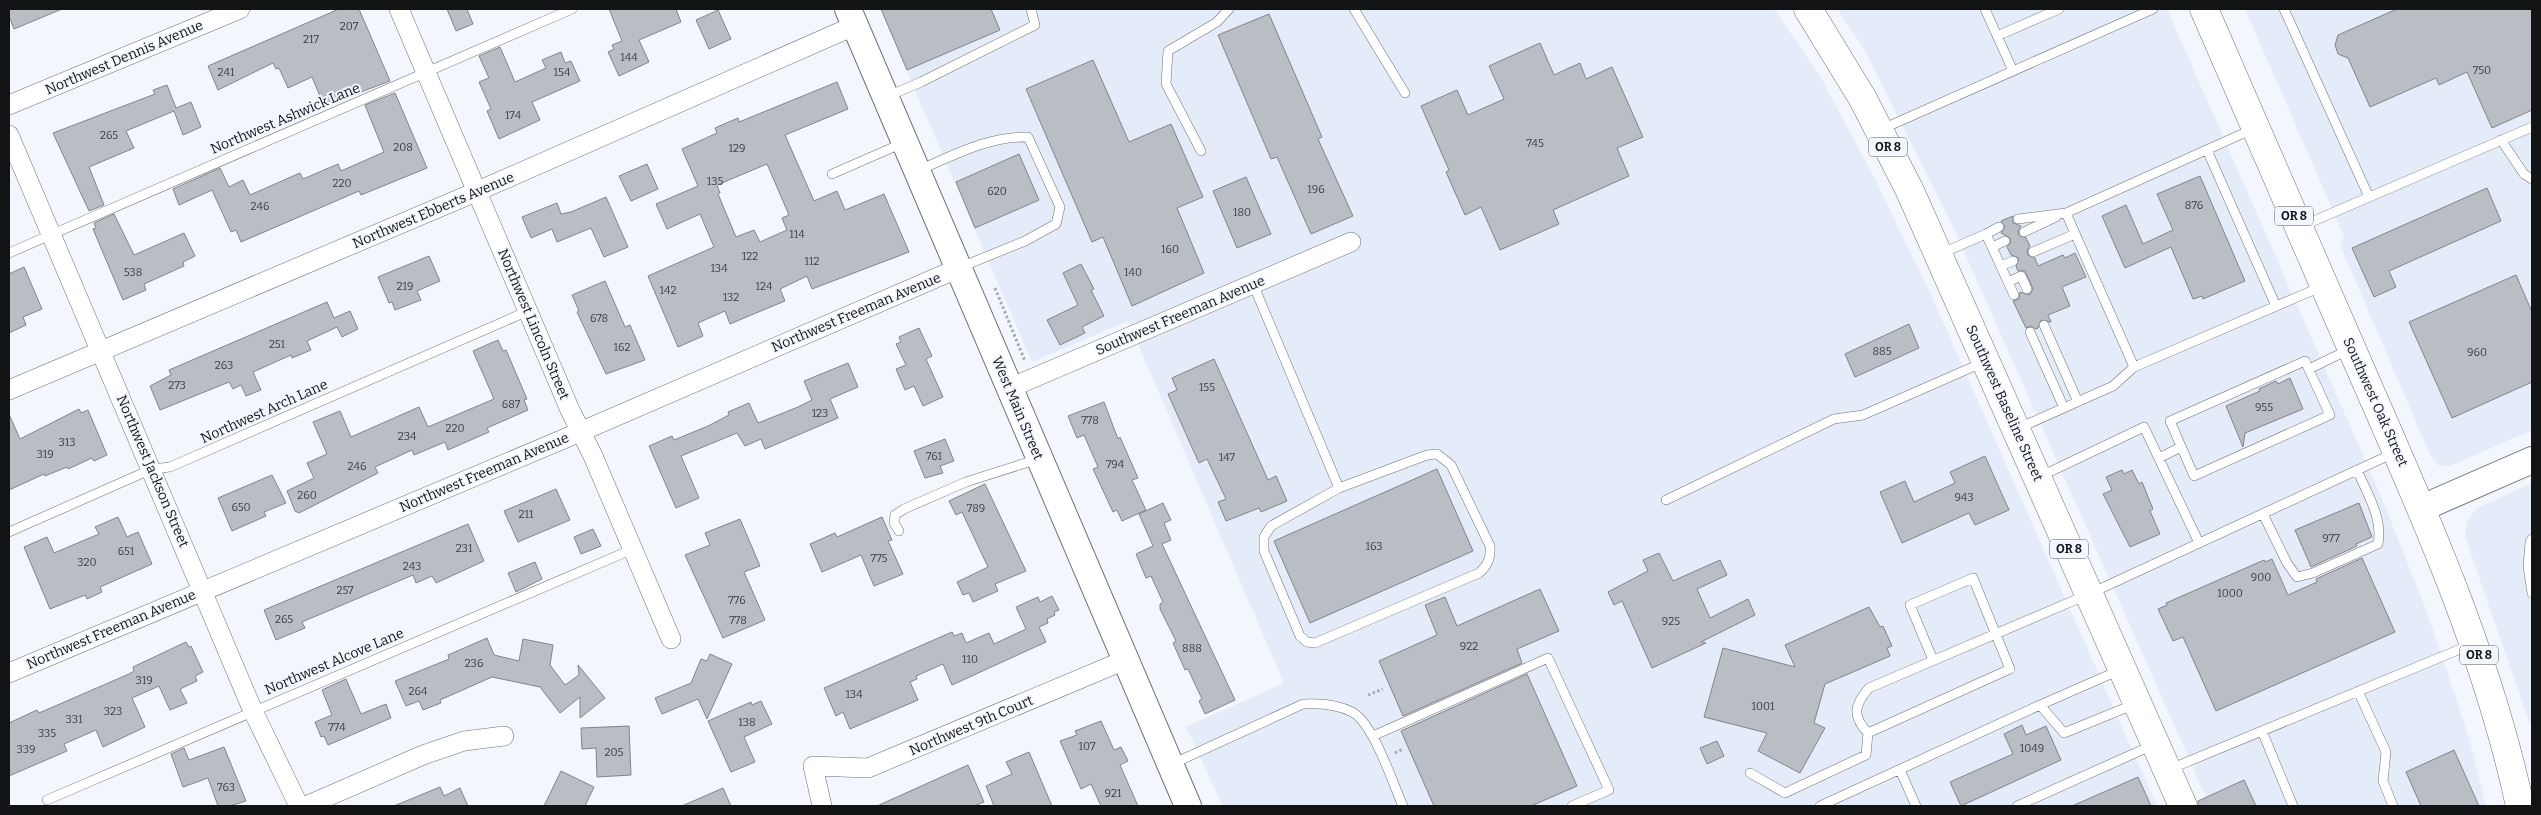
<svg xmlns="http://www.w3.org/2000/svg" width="2541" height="815" font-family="Bitter,serif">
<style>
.built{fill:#e4ecf9}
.building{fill:#babec4;stroke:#81858a;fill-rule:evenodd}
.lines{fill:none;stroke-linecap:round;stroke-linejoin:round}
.lane-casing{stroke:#6d7176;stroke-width:10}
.street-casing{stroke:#6d7176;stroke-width:20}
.secondary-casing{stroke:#6d7176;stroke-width:28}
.highway-casing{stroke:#6d7176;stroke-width:29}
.path{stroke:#a8abb0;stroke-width:3;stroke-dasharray:2.5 2.5;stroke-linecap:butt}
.lane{stroke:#fff;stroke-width:9}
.street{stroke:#fff;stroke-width:19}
.secondary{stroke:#fff;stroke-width:26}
.highway{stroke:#fff;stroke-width:28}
.labels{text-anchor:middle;stroke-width:4;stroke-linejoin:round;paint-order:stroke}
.number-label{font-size:11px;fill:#3b3e41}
.shield{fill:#f3f7fd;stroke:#55575b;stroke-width:1}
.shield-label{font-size:12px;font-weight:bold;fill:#111315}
.street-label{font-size:14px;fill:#111315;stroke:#f3f7fd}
</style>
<rect width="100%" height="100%" fill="#f3f7fd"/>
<path class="built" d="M880,9h894l46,67 56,105 56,116 225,509h-934l-37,-79 98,-44 -156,-362 -96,41z
M1837,9h330l213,485 47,118 41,122 18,72h-276l-256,-577 -90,-180z
M2245,9h287v421l-82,36h-11l-9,-11 -89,-208 3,-11z
M2532,483v247l-67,-193 1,-14 11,-15z"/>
<path class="building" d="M9,9h53l-48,20 -5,-13z
M339,9h20l31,72 -66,25 -12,-29 -24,11 -9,-20 -3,1 -3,-6 -55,27 -10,-24z
M447,9h20l6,15 -17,7z
M609,9h67l5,13 -42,18 10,22 -30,14 -11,-24 6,-3 -2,-4 10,-4z
M881,9h110l9,21 -93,40z
M2397,9h135v101l-40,18 -25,-56 -28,13 -3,-7 -66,29 -22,-49 -10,-4 -3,-9 3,-10z
M718,10l13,29 -22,10 -13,-29z
M1269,14l53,123 -4,2 35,77 -42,18 -34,-77 -6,2 -53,-124z
M1540,43l14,32 26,-12 6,16 26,-12 31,70 -26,11 12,28 -76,34 6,14 -59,26 -19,-43 -16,8 -19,-43 3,-2 -28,-64 36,-16 11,25 36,-16 -15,-33z
M500,47l15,35 31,-14 -4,-8 19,-8 4,11 6,-2 9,20 -48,21 8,18 -41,19 -12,-28 4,-2 -12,-27 10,-4 -10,-22z
M1093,60l36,82 42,-18 32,73 -26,11 27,65 -72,33 -29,-69 -11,5 -66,-153z
M837,82l11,27 -63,26 29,66 23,-10 8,19 39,-16 25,58 -97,37 -5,-13 -27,13 5,12 -29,12 -26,11 -5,-13 -27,12 5,13 -25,11 -30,-71 66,-29 -14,-33 -33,15 -11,-25 42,-18 -16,-37 35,-16 -2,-5 23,-10 1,4zM767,164l22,51 -7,3 5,12 -27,12 -6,-12 -18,7 -18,-43 2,-1 -3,-8z
M167,85l9,23 15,-6 10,25 -18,8 -9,-24 -48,20 8,17 -45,19 15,38 -15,6 -36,-78 102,-39 -2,-4z
M395,93l32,75 -66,27 -2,-4 -118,51 -5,-12 -5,2 -19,-42 -33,15 -6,-16 47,-21 9,19 14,-7 7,15 50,-22 3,6 35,-15 3,7 43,-19 -19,-47z
M1019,154l20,46 -64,28 -19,-46z
M647,164l11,25 -27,12 -12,-25z
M2200,176l45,105 -42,18 -1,-3 -9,3 -22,-52 -46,21 -23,-52 24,-11 17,39 30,-14 -16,-36z
M1246,177l25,57 -34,14 -24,-57z
M2487,188l14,33 -112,50 7,16 -22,10 -22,-49z
M606,197l22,50 -24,10 -13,-29 -34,14 -5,-13 -21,9 -9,-21 35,-14 4,11 10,-2z
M114,214l20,41 50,-22 11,23 -12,6 1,4 -40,18 2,6 -23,10 -30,-71 3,-1 -2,-5z
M2013,216v7l8,3 -3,5 1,4 7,3 4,8 -3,5 1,4 7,3 3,8 25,-11 2,3 10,-5 11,24 -24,10 8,19 -22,9 3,7 -10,-2 -3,8 -2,1 -5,-3 -5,2 -13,-27 6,-2 1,-7 9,3 4,-6 -8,-18h-7l-2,-5 3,-8 -8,-3 -4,-8 4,-5 -1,-4 -9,-5 4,-6 -4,-6z
M429,256l11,25 -23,10 4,9 -26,10 -3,-8 -3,1 -11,-26z
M1081,264l13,25 -3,1 13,26 -22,11 3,6 -25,12 -13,-25 31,-15 -15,-32z
M24,267l18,42 -19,8 3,8 -17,8v-59z
M2516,275l16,37v70l-80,36 -43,-96z
M605,281l20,46 5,-2 15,35 -39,14 -29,-62 2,-1 -7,-16z
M327,302l7,16 16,-7 8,18 -16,8 -5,-10 -30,14 4,9 -19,8 -1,-3 -38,17 8,18 -15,6 -5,-11 -8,4 -4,-7 -69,28 -10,-24 21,-11 -2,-5z
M1909,324l10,24 -64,29 -10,-23z
M919,328l13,28 -6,3 17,38 -20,9 -9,-20 -9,4 -9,-21 10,-4 -10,-21 5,-2 -2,-5z
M498,340l5,11 3,-1 21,49 -3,1 4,10 -41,18 2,4 -41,18 -3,-8 -31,13 -2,-5 -37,17 3,6 -79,40 -4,-2 -8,-20 27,-13 -7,-15 20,-9 -14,-32 27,-11 11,26 68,-30 9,20 66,-28 -21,-48z
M1214,359l54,121 8,-4 11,25 -26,11 -2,-4 -33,13 -8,-19 8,-3 -19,-40 -8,4 -31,-69 9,-4 -5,-12z
M848,363l10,24 -28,12 8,19 -73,31 -4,-10 -16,7 -8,-13 -56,23 18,42 -23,10 -27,-62 23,-10 2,4 34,-14 21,-11 -1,-3 21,-9 9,20 40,-16 14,-7 -8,-19z
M2290,378l13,31 -58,24 -2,14 -17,-41 34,-15 -1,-2 17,-8 2,3z
M1104,402l14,37 2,-2 18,41 -6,2 14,30 -24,11 -5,-11 -4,2 -20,-43 5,-2 -14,-32 -7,3 -9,-22z
M79,409l2,4 7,-3 19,45 -13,6 -2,-3 -24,11 -1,-2 -22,9 -1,-2 -35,16v-76l11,25z
M945,439l9,22 -14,5 3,7 -18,5 -11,-27z
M1985,456l24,54 -34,15 -6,-12 -67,30 -22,-51 25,-11 9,21 41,-19 -5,-11z
M1437,469l36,82 -163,72 -36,-82z
M2122,470l2,4 8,-4 7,14 3,-2 11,27 -3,2 10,23 -30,13 -27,-53 9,-4 -6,-13z
M272,475l14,28 -22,9 2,4 -34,15 -14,-33z
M985,484l41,87 -31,13 3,7 -25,11 -4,-9 -6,2 -6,-13 31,-15 -26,-55 -6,3 -7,-14z
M556,489l14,31 -52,22 -14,-31z
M1163,503l8,17 -7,3 7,17 -9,4 73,156 -30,14 -6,-13 3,-2 -14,-30 -3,1 -12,-27 3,-2 -16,-32v-5l3,-2 -12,-26 -5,2 -10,-24 17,-8 -14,-32z
M2359,503l13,34 -16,7 1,2 -46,21 -16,-37z
M118,517l9,20 11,-5 14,32 -52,23 2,5 -15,7 -2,-4 -35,14 -26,-62 23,-10 7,16 45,-19 -4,-7z
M882,517l10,23 -4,1 15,33 -29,12 -13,-31 -39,17 -12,-28 25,-11 2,4z
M740,519l20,47 -16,6 21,48 -42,18 -38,-83 25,-10 -5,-12z
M468,524l16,37 -48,22 -4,-7 -16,7 -3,-8 -111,47 3,6 -29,12 -12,-30z
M593,529l8,17 -20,8 -7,-17z
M1659,553l14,28 47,-21 7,15 -30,14 13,29 38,-19 7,16 -54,27 5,1 -54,25 -30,-67 -8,4 -6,-13 40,-21 -5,-11z
M2362,558l33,74 -179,79 -33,-74 -10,4 -15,-32 9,-4 -1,-2 98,-43 1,2 7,-3 16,36 29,-13 -1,-3z
M535,562l7,17 -26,13 -8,-19z
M1540,589l19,42 -42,18 5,14 -119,53 -24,-55 58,-26 -12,-30 20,-8 12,29z
M1052,596l7,14 -5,2 1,3 -8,4 1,4 -9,4 7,15 -94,43 -9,-21 -27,12 1,3 -7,3 8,18 -68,29 -7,-17 -7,4 -12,-28 128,-56 2,4 8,-3 4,10 23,-10 5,11 32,-15 -10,-22 22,-10 2,5z
M1869,607l11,20 3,-1 9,20 -5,2 3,8 -65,28 -11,39 11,5 -25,45 -42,-22 9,-18 -63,-16 19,-69 72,19 -10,-22z
M487,638l7,17 25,6 4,-22 30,6 -3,20 15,20 14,-10 -1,-10 27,33 -25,20v-21l-20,16 -20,-26 -48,-10 -52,23 1,3 -18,7 -4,-9 -13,5 -11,-25 54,-22 -1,-4z
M186,642l3,5 2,-1 12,26 -8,4 2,5 -17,8 7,14 -17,7 -11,-24 -27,12 13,29 -42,20 -7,-17 -32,14 3,7 -58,25v-53l28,-13 2,3 90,-39 5,-3 -1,-4z
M710,654l22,10 -25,55 -9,-20 -36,15 -7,-16 36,-15 10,-24 6,2z
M1527,674l50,112 -46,20h-97l-33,-75z
M346,679l15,35 25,-10 5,14 -63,27 -4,-9 -3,1 -6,-15 17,-7 -10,-25z
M761,701l11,23 -28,13 11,25 -24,10 -23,-51 43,-19 1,3z
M1101,721l13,29 7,-3 7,14 -8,4 18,41h-37l-10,-22 -10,5 -21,-48 17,-6 -2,-4z
M2022,725l4,10 20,-9 15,34 -100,46 -11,-24 63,-28 -9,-20z
M629,726l2,49 -34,2 -1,-29 -14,1 -1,-21z
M1717,741l7,15 -17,8 -7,-16z
M224,747l22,54 -16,5h-12l-10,-28 -25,9 -12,-33 13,-6 5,12z
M2454,750l25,56h-58l-15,-34z
M1029,752l23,54h-58l-8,-20 26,-12 -6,-12z
M968,765l16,37 -10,4h-97z
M561,771l33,16 -9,19h-41z
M2138,777l13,29h-79z
M2244,780l12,26h-58v-5z
M440,787l4,9 16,-8 8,18h-74z
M723,788l8,18h-49z"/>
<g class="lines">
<g class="lane-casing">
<path id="lane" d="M1354,9l51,84
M1985,9l28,62
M2284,9l85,188
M1997,36l62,-27
M888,96l33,-14 114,-57 -4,-16
M1882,129l271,-120
M2253,129l-187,84 68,154 189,-81
M2501,140l23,34 8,5
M2207,150l69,156
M1201,151l-35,-67 2,-33 49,-29 12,-13
M919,170c35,-15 70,-34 109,-33l32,70 -4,17 -31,17 -64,26
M832,174l71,-31
M2018,219l48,-6
M2302,226l230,-99
M2024,232l32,-15
M1986,234l13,-7
M1992,247l13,-6
M2033,252l42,-18
M9,253l563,-244
M1940,254l46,-20 28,61
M2001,266l12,-5
M2008,282l13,-6 6,13
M1253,284l86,204
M2044,325l34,77
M2030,332l34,76
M2305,361l25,54 -136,61 -24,-55z
M2309,369l41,-20
M2019,428l94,-42 21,-19
M1437,454l14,11 39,81c1,12 -2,19 -11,27l-164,70 -8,-1 -7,-6 -36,-85v-14l7,-11 68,-38 88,-33z
M2159,458l22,-11
M2039,477l105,-50 55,116
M1666,500l168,-81 29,-4 121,-53
M2263,514l24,49 10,14 16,-4 65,-29c5,-26 -11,-51 -21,-74
M899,531l-5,-8 1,-8 9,-6 62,-27 72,-23
M9,532l143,-63 18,-2 358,-156
M2532,539l-2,3 -2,25 4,26
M1933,660l-23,-55 63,-27 37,91 -142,64c-16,-17 -14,-28 1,-45l220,-94 305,-141
M2358,691l28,61 -3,29 10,25
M2040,705l80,-35
M2262,731l31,75
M1373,736l175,-78 61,132 -37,16
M1172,764l131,-60c16,-1 34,0 49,8 21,10 41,72 51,94
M2170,769l300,-124
M1900,770l16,36
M1750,773l35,20 81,-38 2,-22
M47,800l586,-251
M1820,806l220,-101 24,28 71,-29
M2017,806l136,-61"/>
</g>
<g class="street-casing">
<path id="street" d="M399,9l171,401 23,46 78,183
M9,105l231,-96
M9,135l244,576 46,95
M1010,388l341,-146
M9,390l469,-199 378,-166
M9,673l557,-235 393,-170
M306,806l117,-51 41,-14 40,-5
M822,806l-9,-40 55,2 257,-108"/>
</g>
<g class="secondary-casing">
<path id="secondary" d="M848,9l340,797
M2422,508l110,-48"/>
</g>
<g class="highway-casing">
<path id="highway" d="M1808,9l55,90 47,92 273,615
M2204,9c56,128 112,256 167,384 59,134 118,269 149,413"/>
</g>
<path class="path" d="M995,288l30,73
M1368,695l15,-6
M1395,753l8,-4"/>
<use href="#lane" class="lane"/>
<use href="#street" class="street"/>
<use href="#secondary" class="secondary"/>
<use href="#highway" class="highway"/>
</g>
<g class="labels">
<g class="number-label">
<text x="349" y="30">207</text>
<text x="311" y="43">217</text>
<text x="629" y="61">144</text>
<text x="2482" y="74">750</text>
<text x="226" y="76">241</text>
<text x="562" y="76">154</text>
<text x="513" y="119">174</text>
<text x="109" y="139">265</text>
<text x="1535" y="147">745</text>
<text x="403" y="151">208</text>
<text x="737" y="152">129</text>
<text x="715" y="185">135</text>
<text x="342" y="187">220</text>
<text x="1316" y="193">196</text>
<text x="997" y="195">620</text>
<text x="2194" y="209">876</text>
<text x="260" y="210">246</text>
<text x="1242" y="216">180</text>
<text x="797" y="238">114</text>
<text x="1170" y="253">160</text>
<text x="750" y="260">122</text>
<text x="812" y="265">112</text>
<text x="719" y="272">134</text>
<text x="133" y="276">538</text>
<text x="1133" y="276">140</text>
<text x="405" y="290">219</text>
<text x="764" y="290">124</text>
<text x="668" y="294">142</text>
<text x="731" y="301">132</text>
<text x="599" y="322">678</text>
<text x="277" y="348">251</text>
<text x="622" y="351">162</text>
<text x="1882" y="355">885</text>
<text x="2477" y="356">960</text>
<text x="224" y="369">263</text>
<text x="177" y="389">273</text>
<text x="1207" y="391">155</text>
<text x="511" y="408">687</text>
<text x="2264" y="411">955</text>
<text x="820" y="417">123</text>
<text x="1090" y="424">778</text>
<text x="455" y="432">220</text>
<text x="407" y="440">234</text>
<text x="67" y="446">313</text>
<text x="45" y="458">319</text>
<text x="934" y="460">761</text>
<text x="1227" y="461">147</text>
<text x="1115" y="468">794</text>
<text x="357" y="470">246</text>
<text x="307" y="499">260</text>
<text x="1964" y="501">943</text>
<text x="241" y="511">650</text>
<text x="976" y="512">789</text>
<text x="526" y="518">211</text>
<text x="2331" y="542">977</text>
<text x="1374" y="550">163</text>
<text x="464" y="552">231</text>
<text x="126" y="555">651</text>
<text x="879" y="562">775</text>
<text x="87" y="566">320</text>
<text x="412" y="570">243</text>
<text x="2261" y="581">900</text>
<text x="345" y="594">257</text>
<text x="2230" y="597">1000</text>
<text x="737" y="604">776</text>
<text x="284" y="623">265</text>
<text x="738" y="624">778</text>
<text x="1671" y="625">925</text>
<text x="1469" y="650">922</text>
<text x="1192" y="652">888</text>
<text x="970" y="663">110</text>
<text x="474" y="667">236</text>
<text x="144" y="684">319</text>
<text x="418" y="695">264</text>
<text x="854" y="698">134</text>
<text x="1763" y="710">1001</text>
<text x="113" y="715">323</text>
<text x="74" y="723">331</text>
<text x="747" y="726">138</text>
<text x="337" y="731">774</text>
<text x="47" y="737">335</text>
<text x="1087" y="750">107</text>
<text x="2032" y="752">1049</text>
<text x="26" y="753">339</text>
<text x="614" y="756">205</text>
<text x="226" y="791">763</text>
<text x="1113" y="797">921</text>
</g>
<g class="shield">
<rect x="1869" y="137.5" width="38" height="19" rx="4"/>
<rect x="2275" y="206.5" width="38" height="19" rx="4"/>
<rect x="2050" y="539.5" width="38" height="19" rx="4"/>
<rect x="2460" y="645.5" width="38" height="19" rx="4"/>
</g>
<g class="shield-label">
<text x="1888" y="151">OR 8</text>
<text x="2294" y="220">OR 8</text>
<text x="2069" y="553">OR 8</text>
<text x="2479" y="659">OR 8</text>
</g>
<g class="street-label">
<text transform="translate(124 57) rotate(-23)" y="5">Northwest Dennis Avenue</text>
<text transform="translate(285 118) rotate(-23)" y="5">Northwest Ashwick Lane</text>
<text transform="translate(433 210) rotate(-23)" y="5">Northwest Ebberts Avenue</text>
<text transform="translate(856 312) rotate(-23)" y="5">Northwest Freeman Avenue</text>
<text transform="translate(1180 315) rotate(-23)" y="5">Southwest Freeman Avenue</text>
<text transform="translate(534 324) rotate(67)" y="5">Northwest Lincoln Street</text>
<text transform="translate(2376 402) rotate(66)" y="5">Southwest Oak Street</text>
<text transform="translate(2005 403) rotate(66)" y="5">Southwest Baseline Street</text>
<text transform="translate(1018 408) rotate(67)" y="5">West Main Street</text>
<text transform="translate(264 411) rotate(-24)" y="5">Northwest Arch Lane</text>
<text transform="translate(153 471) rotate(67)" y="5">Northwest Jackson Street</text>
<text transform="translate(484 472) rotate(-23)" y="5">Northwest Freeman Avenue</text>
<text transform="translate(111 629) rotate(-23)" y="5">Northwest Freeman Avenue</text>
<text transform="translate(334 661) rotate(-23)" y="5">Northwest Alcove Lane</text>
<text transform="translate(971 725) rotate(-23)" y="5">Northwest 9th Court</text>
</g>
</g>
<rect width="2541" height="815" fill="none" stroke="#111315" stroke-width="20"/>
</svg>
